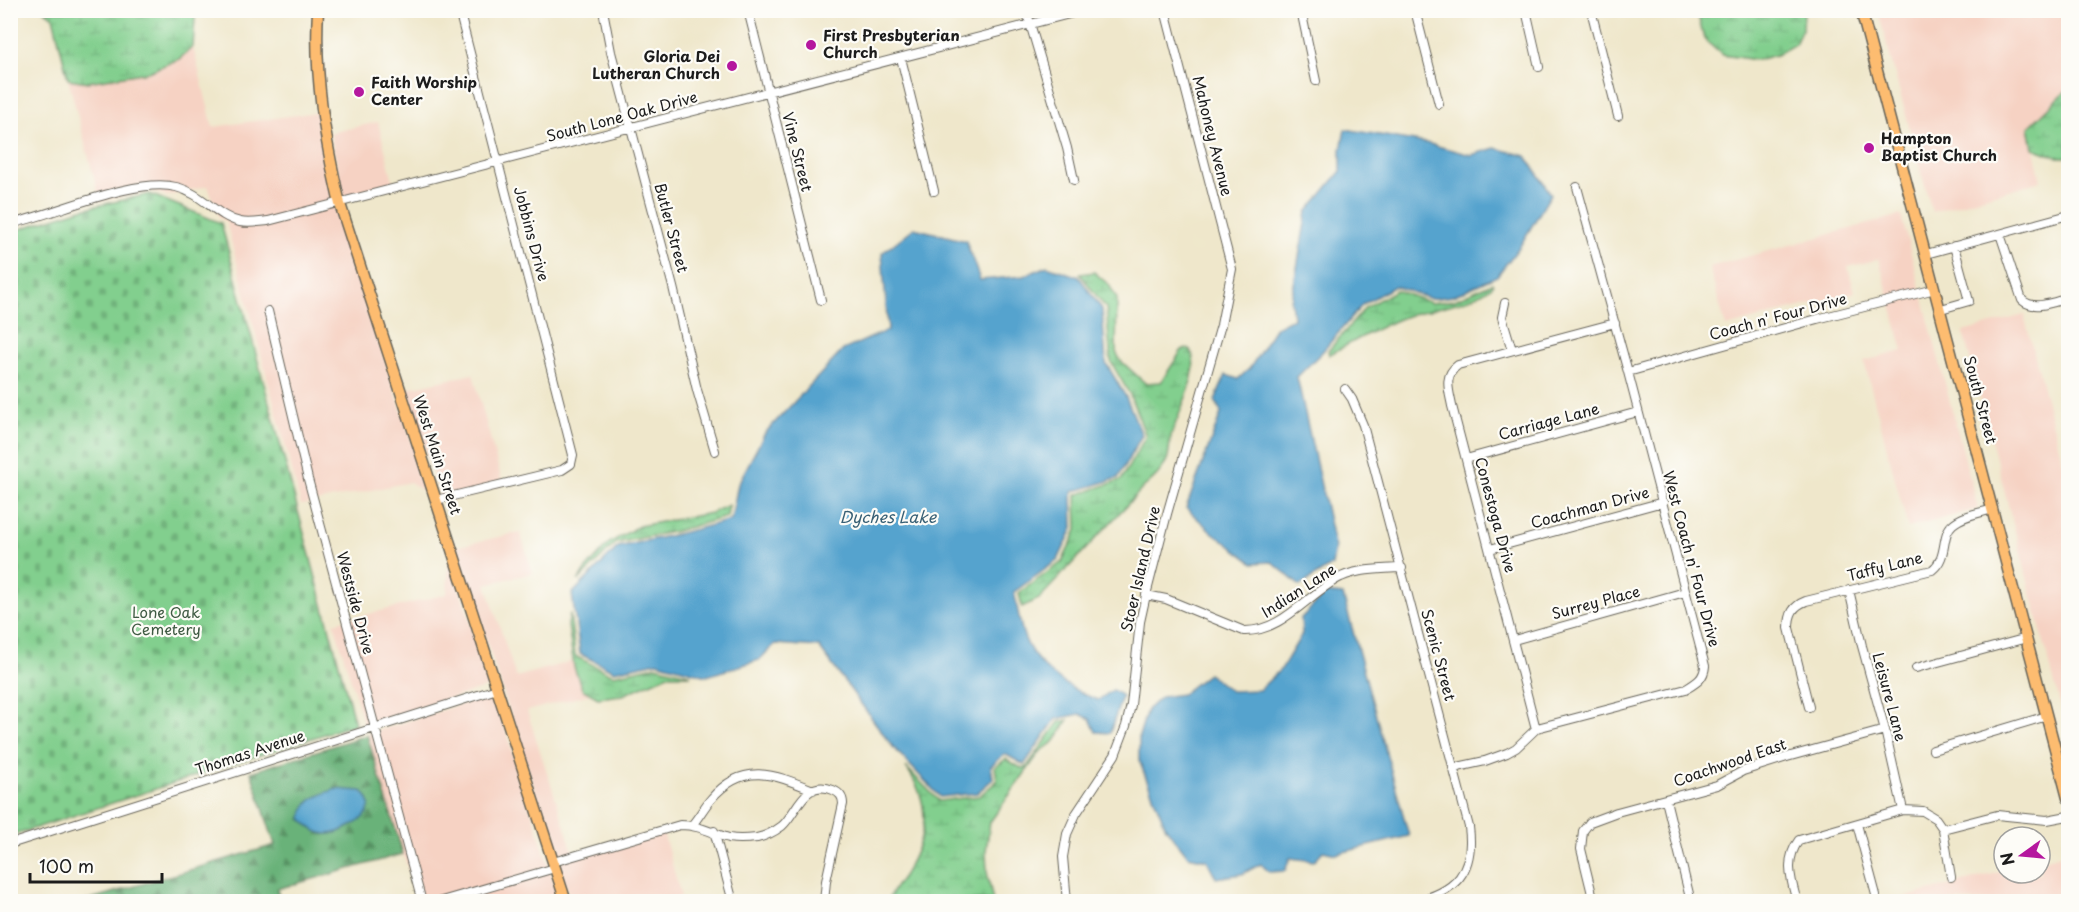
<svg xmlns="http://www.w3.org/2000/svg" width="2079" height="912" font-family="'Playpen Sans',sans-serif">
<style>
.built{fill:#f6d2c3}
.forest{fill:url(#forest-firs);stroke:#42674a;stroke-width:1.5}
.wetland{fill:url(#wetland-marsh);stroke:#4f7655;stroke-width:1.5}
.cemetery{fill:url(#cemetery-stones);stroke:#4f7655;stroke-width:1.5}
.water{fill:#55a3ce;stroke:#386075;stroke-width:1.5}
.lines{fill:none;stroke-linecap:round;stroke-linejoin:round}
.minor-casing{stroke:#666359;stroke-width:10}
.major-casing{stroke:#666359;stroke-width:13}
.minor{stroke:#fff;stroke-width:8}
.major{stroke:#fdbc6f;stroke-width:10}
.poi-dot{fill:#b5179e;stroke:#fdfcf7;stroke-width:2}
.labels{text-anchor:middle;stroke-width:4.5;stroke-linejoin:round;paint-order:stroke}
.poi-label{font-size:15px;font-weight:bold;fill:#1c1c1c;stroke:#fdfcf7;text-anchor:start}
.street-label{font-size:15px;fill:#1c1c1c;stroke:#fdfcf7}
.park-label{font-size:15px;fill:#405b44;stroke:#fdfcf7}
.water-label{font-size:16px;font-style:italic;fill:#386075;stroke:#fdfcf7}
</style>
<defs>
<pattern id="forest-firs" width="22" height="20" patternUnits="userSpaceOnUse" patternTransform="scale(1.5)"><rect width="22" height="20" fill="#69b279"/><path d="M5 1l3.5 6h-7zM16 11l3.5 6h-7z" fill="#569062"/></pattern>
<pattern id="wetland-marsh" width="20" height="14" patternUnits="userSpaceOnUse" patternTransform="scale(1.5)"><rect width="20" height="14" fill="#82cf8e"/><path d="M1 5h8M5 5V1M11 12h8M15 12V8" fill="none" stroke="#70b17a"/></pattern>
<pattern id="cemetery-stones" width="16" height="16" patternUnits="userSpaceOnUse" patternTransform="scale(1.5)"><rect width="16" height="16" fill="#82cf8e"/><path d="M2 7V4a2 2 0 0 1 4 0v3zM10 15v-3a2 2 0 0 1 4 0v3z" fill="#70b17a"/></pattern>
</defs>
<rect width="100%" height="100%" fill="#fdfcf7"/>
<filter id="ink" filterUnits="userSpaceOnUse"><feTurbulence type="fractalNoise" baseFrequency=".0167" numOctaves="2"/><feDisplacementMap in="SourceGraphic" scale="12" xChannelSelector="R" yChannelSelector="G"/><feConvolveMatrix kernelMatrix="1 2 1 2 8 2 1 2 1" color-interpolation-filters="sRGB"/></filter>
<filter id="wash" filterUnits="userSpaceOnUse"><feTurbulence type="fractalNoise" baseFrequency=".008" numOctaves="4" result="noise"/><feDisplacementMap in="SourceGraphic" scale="24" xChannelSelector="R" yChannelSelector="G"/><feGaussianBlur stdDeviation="1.35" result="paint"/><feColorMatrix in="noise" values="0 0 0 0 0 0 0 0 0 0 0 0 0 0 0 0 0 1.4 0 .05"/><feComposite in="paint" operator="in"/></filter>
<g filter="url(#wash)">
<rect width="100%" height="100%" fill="#efe7cb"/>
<path class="built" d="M1878,11h190v78l-39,38 12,54 -109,31z
M193,47l20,80 104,-15 5,36 14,61 93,286 -19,-13 -109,23 -75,-283 -7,-5 -11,-31 -41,10 -17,-6 -50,11 -32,-122 12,2 68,-9 31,-13z
M378,122l16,63 -50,13 -14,-65z
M1901,215l77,294 -70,19 -44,-167 39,-10 -24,-92 -31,8 7,25 -129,35 -17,-60z
M2024,315l44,167v252l-105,-402z
M473,374l30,111 -61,17 -37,-113z
M520,532l13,41 -47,11 30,93 57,-16 9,27 8,6 -63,17 47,144 89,-23 18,64 -12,6 -98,-1 -115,-354z
M449,556l42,130 -127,39 -30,-102 113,-29z
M494,694l66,207h-140l-17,-47 -36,-120z
M2068,853v48h-177l113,-30v2h36v-12z"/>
<path class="forest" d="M367,735l36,119 -126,35 3,12 -199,1 194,-57 -24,-73z"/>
<path class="wetland" d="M45,11h149l1,7 -2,29 -14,12 -31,13 -60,10 -20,-3 -15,-62z
M1697,11h107l-1,16 -8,17 -19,11 -19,5 -35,-5 -18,-16z
M2068,89v68h-11l-24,-9 -4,-21z
M1094,272l15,13 8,14 -1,53 5,9 24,22 16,-1 21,-32 7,-1c15,17 -11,65 -17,84 -3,8 -2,19 -5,27 -5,12 -15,20 -24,28l-104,111 -17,8 -3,-14 43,-31 15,-32 -1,-35 45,-15 25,-44 -16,-41 -19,-33 -5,-54 -26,-34z
M1492,283l1,2c-20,19 -60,22 -86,31 -27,10 -53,25 -78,39l-1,-4 38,-44 30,-17 35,13 24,-3z
M729,505l-2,12 -51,14 -60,12 -38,38 7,-11 24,-27 30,-17 72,-13z
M570,613l5,42 2,2 36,18 43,-9 35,9h-23l-45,20 -25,3 -16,-9 -8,-22 -6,-42z
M1068,720l-13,21 -15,11 -50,70 -4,29 1,21 6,29h-105c3,-11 11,-18 17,-28 23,-39 27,-68 1,-106l33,34 40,-5 18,-15 -2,-14 11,-8 15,9h5l33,-46z"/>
<path class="cemetery" d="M150,194l71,29 134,501 -344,112v-604l67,-22z"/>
<path class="water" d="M1345,129l81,14 45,12 24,-7 31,8 25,38 -31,52 -23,30 -44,20 -22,3 -36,-13 -32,18 -40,47 -26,26 38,171 -3,17 -32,21 -28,-24 -19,1 -41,-31 -26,-24 35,-95 -6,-13 11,-25 12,4 12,-11 26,-41 17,-9 -2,-17 16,-89 34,-41v-21z
M914,228l52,13 14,39 44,-4 23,-10 32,11 23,32 4,54 20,34 16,38 -24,43 -46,14 1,36 -15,32 -44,32c3,13 5,28 9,41 10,33 45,56 75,67l15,-10 9,6 -12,37 -14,-1 -6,-13 -10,-5 -24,5 -32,46 -19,-11 -14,12 2,13 -16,14 -37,4 -47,-50 -74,-100 -44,-3 -16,16 -52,16 -50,-14 -43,9 -34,-17 -8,-60 46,-47 59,-13 54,-14 7,-36 27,-51 78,-83 45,-20 -6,-77z
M1326,593l17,2 66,241 -73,18 -13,-3 -9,10 -24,-3 -5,13 -16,1 -8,-8 -19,10 -26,4 -9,-18 -19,-4 -22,-28 -27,-68v-24l8,-26 14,-13 21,-3 26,-20 23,17 28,-1 23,-22 20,-34 -1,-16z
M336,789l26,2c4,5 9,10 7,17 -2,13 -32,27 -43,26 -10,0 -18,-8 -24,-15 0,-20 18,-24 34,-30z"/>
</g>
<g filter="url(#ink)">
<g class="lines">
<g class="minor-casing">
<path id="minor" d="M603,10l8,42 62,235 24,103 18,61
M748,10l73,290
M1026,10l41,138 7,32
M1301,10l15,71
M1415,10l24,94
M1526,10l13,57
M1591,10l27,106
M901,58l33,133
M10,224c46,-10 124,-47 166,-37 26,6 41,30 64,35 9,2 19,0 28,-1l817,-211
M2000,234l22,66c12,11 32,2 46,-2
M1926,254l139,-38 3,3
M1505,303l-3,14 10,33
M1941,309l28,-8 -15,-55
M268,311l40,168 114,423
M1628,372l189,-53 118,-30
M1345,389l7,10 11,26 106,402c6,45 -13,65 -56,75
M1466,459l172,-47
M436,500l126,-30 9,-6 2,-9 -114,-445
M1490,549l173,-47
M1849,590l13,56 23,84 18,80
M1146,595l20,4 78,32c39,1 64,-38 97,-54 18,-8 41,-8 61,-9
M1514,640l171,-48
M1916,668l111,-30
M1809,707l-20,-79c0,-14 4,-22 17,-27l126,-31c17,-13 8,-35 21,-46 10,-9 27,-11 40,-15
M1536,729l-84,-323c-3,-16 -9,-30 6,-41l157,-42
M1933,750l114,-34
M1453,768l32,-7 22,-8 9,-5 21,-20 149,-39c10,-6 18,-10 19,-23l-77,-294 -51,-185
M1666,800l25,102
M1857,824l19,71
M692,825c7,-8 12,-18 19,-26 32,-38 63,-25 102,-9
M1943,829l54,-14 50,5 21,-4
M714,831l19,71
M10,844l487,-155
M553,862l127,-37c20,0 31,8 49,13 9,2 19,1 28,0 9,-2 17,-6 25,-12 15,-13 22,-48 51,-36 7,3 10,7 10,14l-17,77 -2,21
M438,902l117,-34
M1067,902l-4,-45 4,-23 9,-20 39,-59 11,-29 5,-21 9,-83 6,-27 21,-81 54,-189 11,-56 -67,-259
M1594,902l-13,-53 2,-18 7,-9 27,-10 100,-27 26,-14 44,-14 98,-27
M1797,902c-6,-22 -13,-42 2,-62l104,-30 20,1 13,8 7,10 8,48"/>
</g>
<g class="major-casing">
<path id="major" d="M318,10c-4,66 7,130 22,194l226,698
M1861,10l207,788"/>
</g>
<use href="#minor" class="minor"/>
<use href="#major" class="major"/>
</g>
</g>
<g class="poi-dot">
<circle cx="811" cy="45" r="6"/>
<circle cx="732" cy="66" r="6"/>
<circle cx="359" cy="92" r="6"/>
<circle cx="1869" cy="148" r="6"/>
</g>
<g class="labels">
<g class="poi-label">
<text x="823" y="41">First Presbyterian<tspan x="823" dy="17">Church</tspan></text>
<text x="720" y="62" text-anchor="end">Gloria Dei<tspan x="720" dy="17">Lutheran Church</tspan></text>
<text x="371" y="88">Faith Worship<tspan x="371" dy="17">Center</tspan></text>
<text x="1881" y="144">Hampton<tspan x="1881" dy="17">Baptist Church</tspan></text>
</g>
<g class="street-label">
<text transform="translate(622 117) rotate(-15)" y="5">South Lone Oak Drive</text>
<text transform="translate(1212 136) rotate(76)" y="5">Mahoney Avenue</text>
<text transform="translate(797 152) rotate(76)" y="5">Vine Street</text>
<text transform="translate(671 228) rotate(75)" y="5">Butler Street</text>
<text transform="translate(531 234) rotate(75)" y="5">Jobbins Drive</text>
<text transform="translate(1778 317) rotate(-15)" y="5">Coach n' Four Drive</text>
<text transform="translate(1980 400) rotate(75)" y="5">South Street</text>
<text transform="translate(1549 422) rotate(-15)" y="5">Carriage Lane</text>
<text transform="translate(437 455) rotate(72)" y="5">West Main Street</text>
<text transform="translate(1590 508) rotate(-15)" y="5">Coachman Drive</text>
<text transform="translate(1495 515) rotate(75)" y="5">Conestoga Drive</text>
<text transform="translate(1691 559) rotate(75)" y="5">West Coach n' Four Drive</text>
<text transform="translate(1885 567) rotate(-14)" y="5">Taffy Lane</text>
<text transform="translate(1141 569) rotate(-77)" y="5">Stoer Island Drive</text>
<text transform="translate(1299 591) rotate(-33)" y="5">Indian Lane</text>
<text transform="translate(355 603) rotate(75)" y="5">Westside Drive</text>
<text transform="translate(1596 603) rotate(-15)" y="5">Surrey Place</text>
<text transform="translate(1438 655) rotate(75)" y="5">Scenic Street</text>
<text transform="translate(1889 697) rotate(75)" y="5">Leisure Lane</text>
<text transform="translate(250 753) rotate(-18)" y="5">Thomas Avenue</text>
<text transform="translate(1730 763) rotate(-19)" y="5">Coachwood East</text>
</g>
<g class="park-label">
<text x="166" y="618">Lone Oak<tspan x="166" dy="17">Cemetery</tspan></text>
</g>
<g class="water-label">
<text x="888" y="523">Dyches Lake</text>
</g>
</g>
<rect width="2079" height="912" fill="none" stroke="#fdfcf7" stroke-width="36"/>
<g transform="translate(2022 855) rotate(255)"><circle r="28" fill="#fdfcf7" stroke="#a3a29f" stroke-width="1.5"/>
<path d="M0-4.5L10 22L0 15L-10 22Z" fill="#b5179e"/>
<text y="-9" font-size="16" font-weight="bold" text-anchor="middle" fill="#1c1c1c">N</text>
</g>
<path d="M30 873v9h132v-9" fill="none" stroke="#1c1c1c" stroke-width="3"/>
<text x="39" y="873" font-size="18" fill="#1c1c1c" stroke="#fdfcf7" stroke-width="4.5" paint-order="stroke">100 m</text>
</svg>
